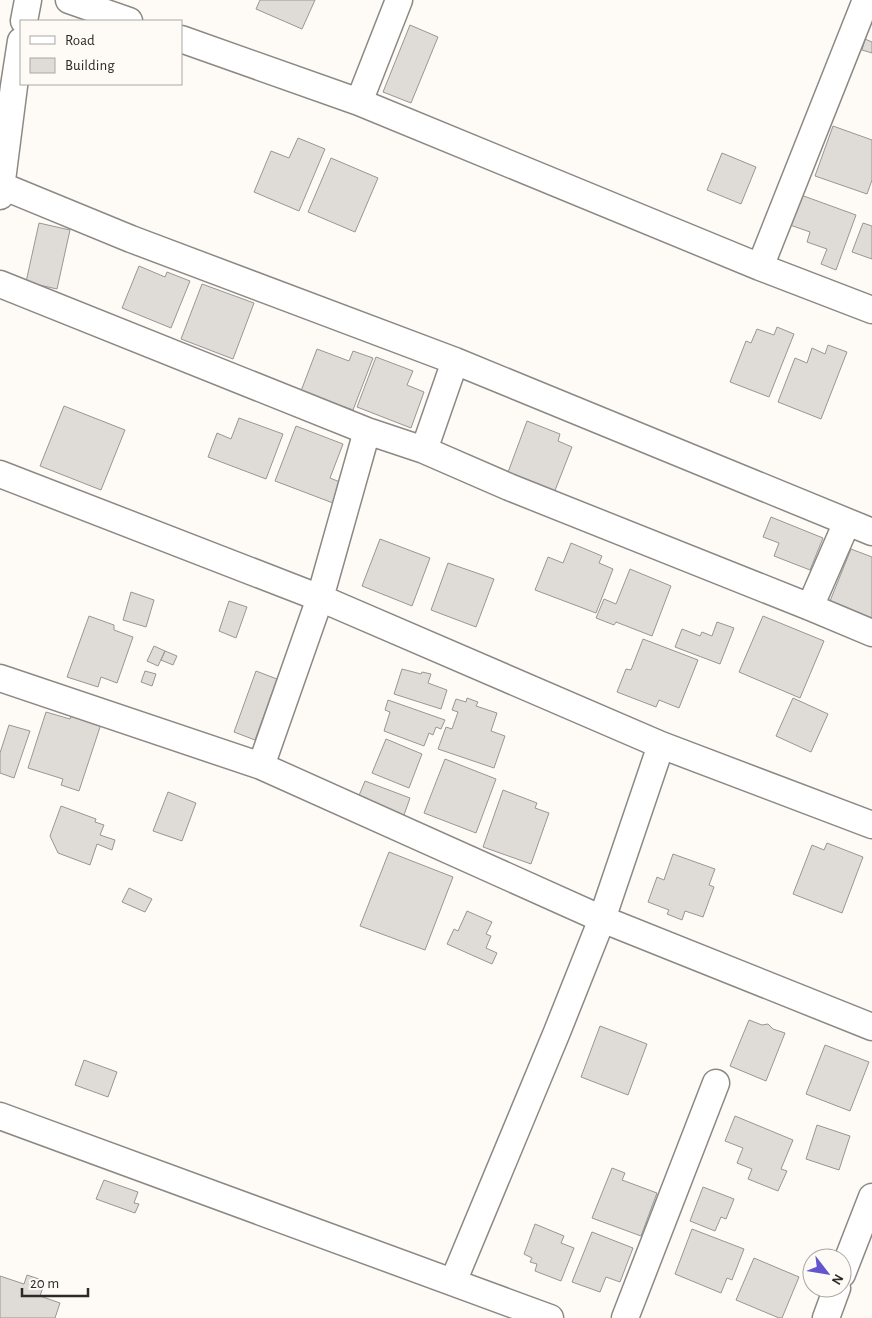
<svg xmlns="http://www.w3.org/2000/svg" width="872" height="1318" font-family="'Alegreya Sans',sans-serif">
<style>
.building{fill:#dfdbd7;stroke:#999693}
.lines{fill:none;stroke-linecap:round;stroke-linejoin:round}
.minor-casing{stroke:#8c8985;stroke-width:29}
.minor{stroke:#fff;stroke-width:26}
</style>
<rect width="100%" height="100%" fill="#fefbf7"/>
<path class="building" d="M260,0h55l-13,29 -46,-20z
M410,25l28,12 -27,66 -28,-11z
M865,39l7,3v11l-10,-3z
M833,126l39,14v40l-5,14 -52,-18z
M298,138l27,11 -26,62 -45,-19 17,-41 18,7z
M722,153l34,14 -15,37 -34,-14z
M331,158l47,20 -23,54 -47,-20z
M801,195l55,20 -20,55 -15,-6 6,-15 -20,-7 3,-10 -20,-7z
M39,223l31,7 -13,59 -31,-7z
M863,223l9,3v33l-20,-7z
M139,266l26,11 2,-5 23,9 -19,47 -49,-20z
M202,284l52,19 -21,56 -52,-20z
M777,327l17,7 -25,63 -39,-15 16,-41 5,2 6,-14 17,6z
M828,345l19,7 -26,67 -43,-17 17,-44 12,5 5,-15 13,6z
M317,349l32,12 4,-10 20,7 -20,52 -52,-19z
M376,357l37,14 -6,14 17,7 -13,36 -54,-21z
M64,406l61,24 -24,60 -61,-24z
M239,418l44,16 -17,45 -58,-22 9,-24 14,6z
M527,421l33,13 -2,7 14,6 -18,46 -47,-18z
M296,426l47,18 -13,34 10,4 -7,21 -58,-22z
M771,517l52,21 -13,32 -36,-14 5,-13 -16,-6z
M380,539l50,19 -18,48 -50,-20z
M571,543l31,13 -3,7 14,6 -17,44 -61,-23 13,-33 15,6z
M851,549l21,8v66l-44,-17z
M448,563l46,16 -18,48 -45,-17z
M630,569l41,17 -19,50 -36,-14 -2,3 -18,-7 8,-19 12,5z
M131,592l23,8 -8,27 -23,-7z
M229,601l18,6 -11,31 -17,-7z
M89,616l25,9v5l19,7 -16,46 -16,-6 -3,10 -31,-10z
M763,616l61,25 -24,57 -61,-26z
M717,622l17,6 -14,36 -45,-17 7,-18 18,7 2,-4 10,4z
M643,639l55,21 -19,48 -20,-8 -3,7 -39,-15 9,-23 5,1z
M154,646l11,5 -7,15 -11,-5z
M165,651l12,5 -4,9 -12,-5z
M402,669l19,5 1,-2 9,2 -3,9 19,7 -6,19 -47,-15z
M145,671l11,3 -4,12 -11,-4z
M256,671l21,8 -22,61 -21,-8z
M467,698l11,4 -2,4 21,7 -6,18 14,5 -11,32 -56,-19 8,-22 6,2 6,-17 -6,-2 4,-11 10,3z
M793,698l35,16 -17,38 -35,-16z
M388,700l57,20 -4,9 -5,-2 -3,8 -4,-2 -5,13 -40,-15 6,-19 -5,-2z
M73,711l29,10 -23,70 -18,-6 2,-6 -35,-11 18,-56 24,7z
M9,725l21,6 -16,47 -14,-5v-20z
M386,739l36,15 -13,34 -37,-15z
M445,759l51,20 -20,54 -52,-20z
M365,781l45,17 -6,17 -46,-17z
M503,790l34,13 -2,5 14,5 -18,51 -48,-17z
M168,792l28,11 -14,38 -29,-10z
M61,806l35,13 -1,3 9,3 -4,10 15,5 -3,10 -15,-6 -7,21 -32,-12 -8,-17z
M827,843l36,14 -21,56 -49,-19 19,-49 12,5z
M389,852l64,25 -28,73 -65,-24z
M673,854l42,15 -6,16 5,2 -11,30 -18,-6 -3,9 -15,-6 2,-4 -21,-8 9,-25 7,3z
M129,888l23,11 -7,13 -23,-10z
M467,911l25,11 -6,12 5,2 -5,12 11,5 -5,11 -45,-20 7,-15 4,2z
M749,1020l13,5 6,-1 5,5 12,4 -19,48 -36,-15z
M600,1026l47,18 -19,51 -47,-18z
M825,1045l44,17 -19,49 -44,-17z
M84,1060l33,12 -9,25 -33,-12z
M735,1116l58,24 -12,29 6,2 -9,20 -30,-12 4,-10 -15,-6 6,-15 -18,-7z
M817,1125l33,11 -11,34 -33,-11z
M612,1168l13,5 -3,7 35,13 -16,43 -49,-18z
M104,1180l34,12 -4,11 5,1 -4,9 -39,-14z
M703,1187l31,12 -8,20 -5,-2 -6,14 -25,-10z
M535,1224l29,12 -3,7 13,5 -13,33 -26,-10 2,-7 -7,-2 2,-4 -8,-4z
M692,1229l52,20 -12,31 -5,-2 -6,15 -46,-19z
M592,1232l41,16 -13,34 -14,-5 -6,15 -28,-10z
M754,1258l45,19 -17,41h-3l-43,-18z
M27,1275l18,6 -5,15 20,7 -5,15h-55v-42l24,8z"/>
<g class="lines">
<g class="minor-casing">
<path id="minor" d="M69,0l60,21
M24,21l4,-21
M181,39l178,63 401,165 112,43
M359,102l40,-102
M2,186l129,53 324,122 417,171
M0,196l14,-110 7,-45
M760,267l106,-267
M0,284l367,147 57,19 85,37 301,120 62,26
M424,450l31,-89
M0,474l320,124 341,147 211,80
M810,607l37,-85
M0,678l261,88 341,153 270,108
M261,766l59,-168 47,-167
M0,1116l550,202
M842,1274l30,-77
M453,1282l104,-250 45,-113 59,-174
M625,1318l91,-235
M826,1318l11,-30"/>
</g>
<use href="#minor" class="minor"/>
</g>
<rect x="20" y="20" width="162" height="65" fill="#fefbf7" stroke="#aaa7a4"/>
<rect x="30" y="36" width="25" height="8" fill="#ffffff" stroke="#aaa7a4"/>
<text x="65" y="45" font-size="15" fill="#2b2a28">Road</text>
<rect x="30" y="58" width="25" height="15" fill="#dfdbd7" stroke="#aaa7a4"/>
<text x="65" y="70" font-size="15" fill="#2b2a28">Building</text>
<g transform="translate(827 1273) rotate(121)"><circle r="24" fill="#fefbf7" stroke="#aaa7a4"/>
<path d="M0-4L9 19L0 12L-9 19Z" fill="#6255ce"/>
<text y="-8" font-size="14" font-weight="bold" text-anchor="middle" fill="#2b2a28">N</text>
</g>
<path d="M22 1288v8h66v-8" fill="none" stroke="#2b2a28" stroke-width="2.5"/>
<text x="30" y="1288" font-size="15" fill="#2b2a28" stroke="#fefbf7" stroke-width="4" paint-order="stroke">20 m</text>
</svg>
